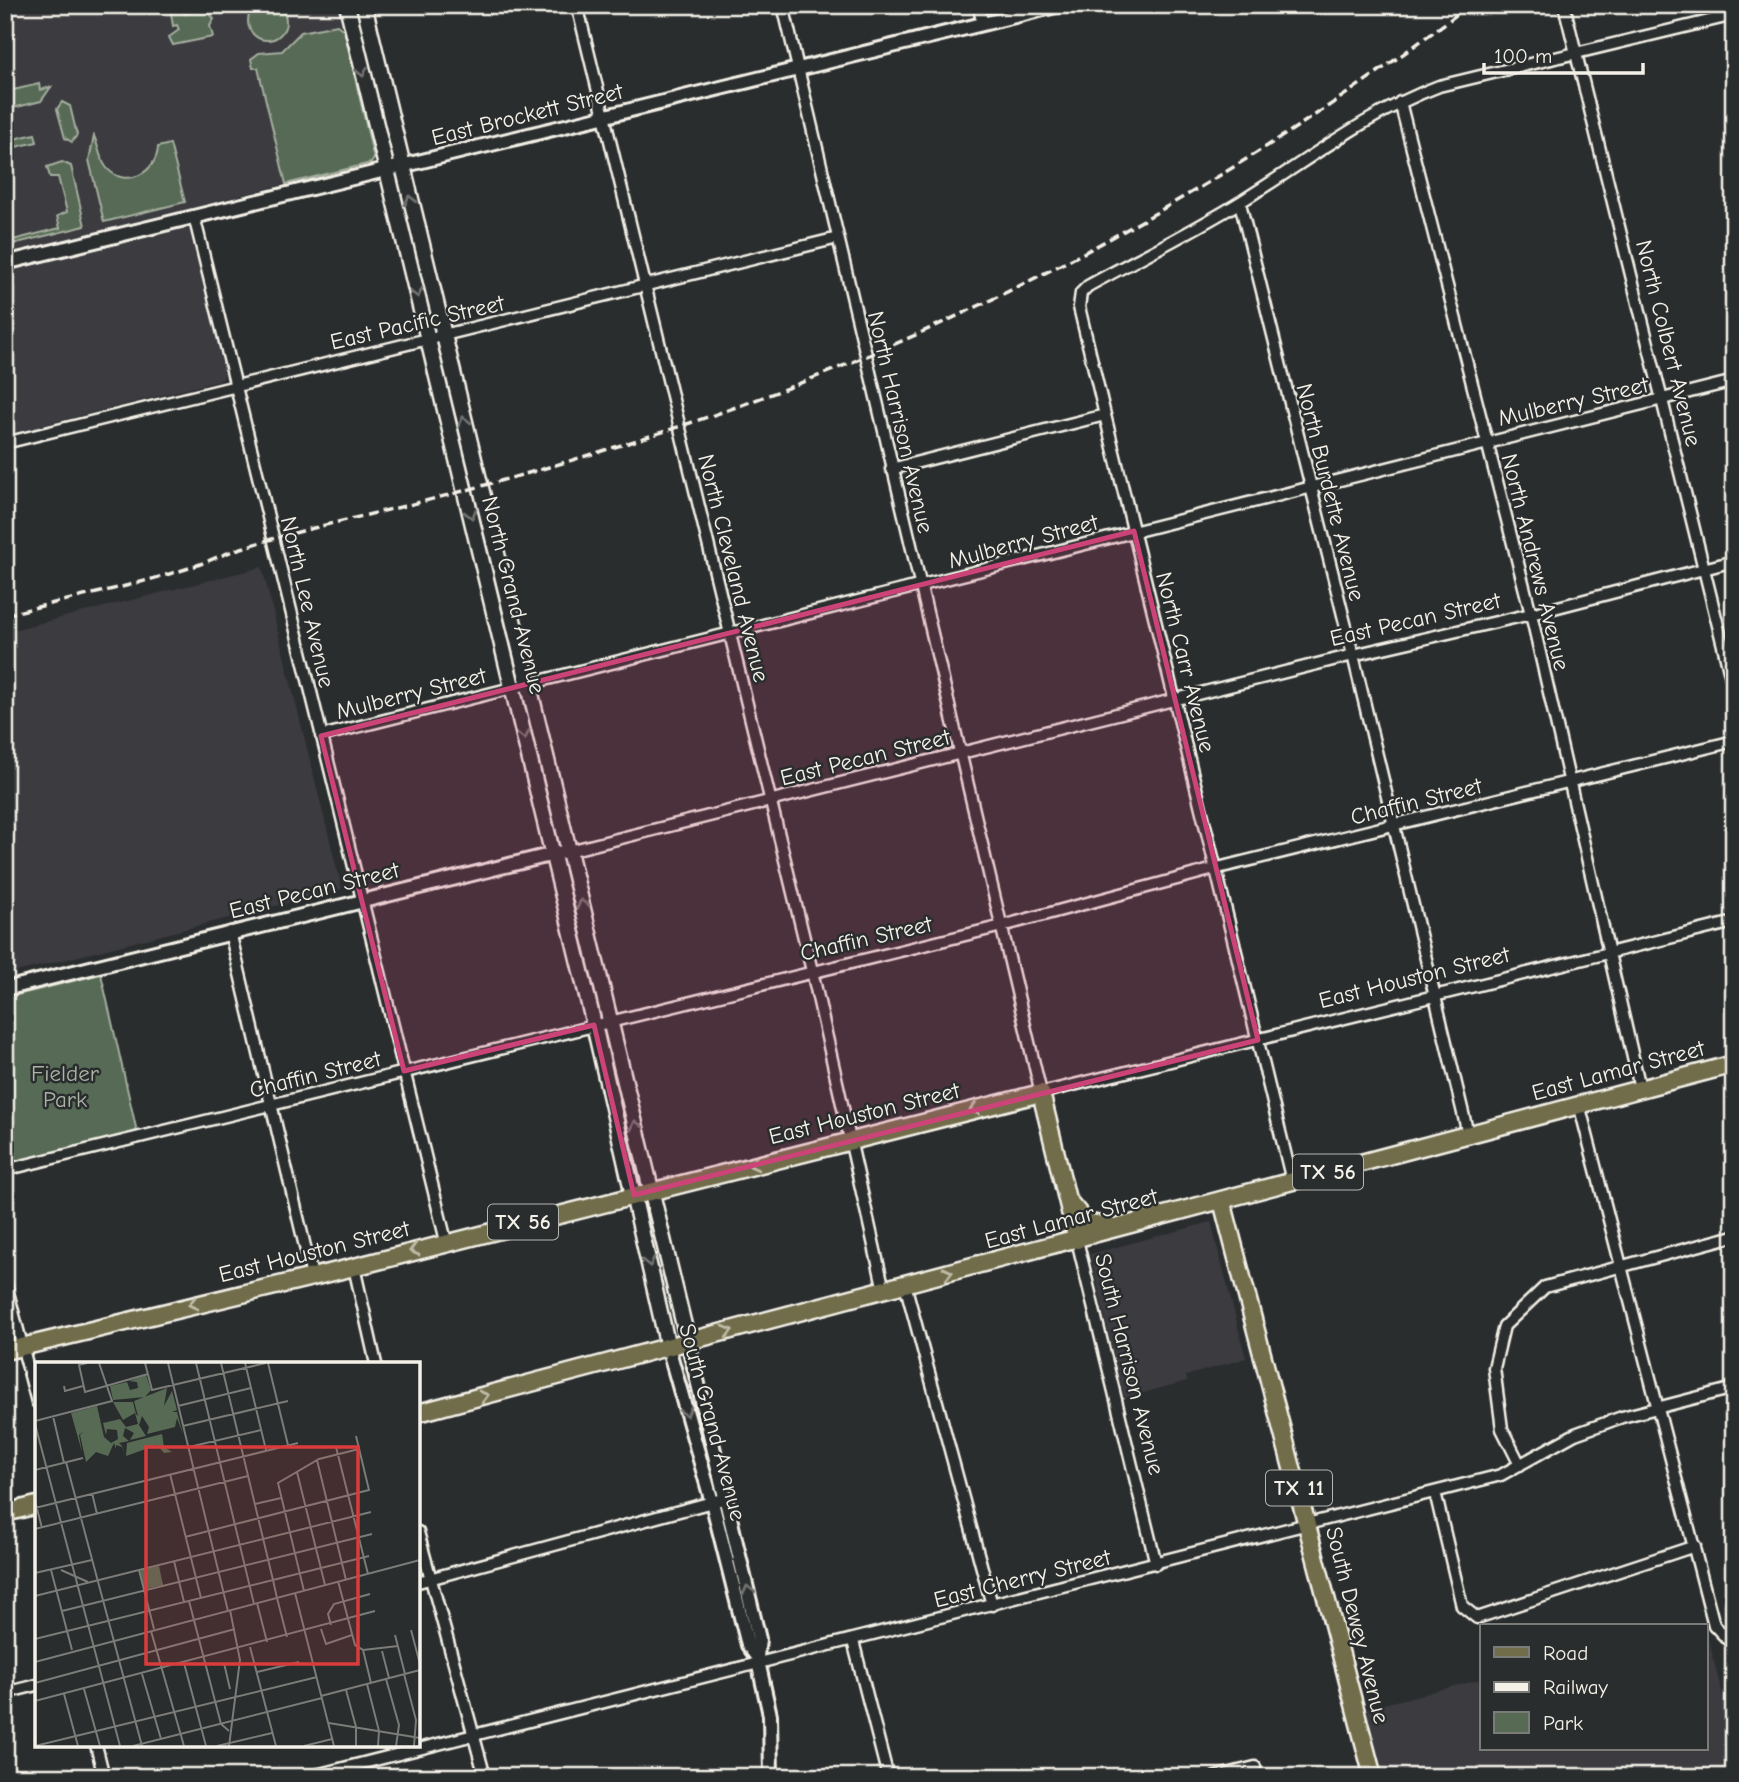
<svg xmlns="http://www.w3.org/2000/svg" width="1739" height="1782" font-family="'Comic Neue',sans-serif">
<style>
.built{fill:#3b3a40}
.green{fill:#566a54;stroke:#a5ae9e;stroke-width:2}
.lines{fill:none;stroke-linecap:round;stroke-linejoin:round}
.minor-casing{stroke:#f4f1e8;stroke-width:15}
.tertiary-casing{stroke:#f4f1e8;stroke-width:18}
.secondary-casing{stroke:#f4f1e8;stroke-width:19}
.primary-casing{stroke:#f4f1e8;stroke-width:21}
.minor{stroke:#2a2d2e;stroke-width:10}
.tertiary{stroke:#2a2d2e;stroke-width:12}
.secondary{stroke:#2a2d2e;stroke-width:14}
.primary{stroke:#716d4b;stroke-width:16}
.rail{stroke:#f4f1e8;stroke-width:3.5;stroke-dasharray:10 5;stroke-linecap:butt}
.oneway{stroke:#71726f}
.oneway2{stroke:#c0bca9}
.marked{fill:#cc4377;fill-opacity:0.2;stroke:#cc4377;stroke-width:5;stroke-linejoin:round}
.labels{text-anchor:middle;stroke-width:5;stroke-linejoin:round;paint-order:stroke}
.shield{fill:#2a2d2e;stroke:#b7b6b0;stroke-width:2}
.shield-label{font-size:21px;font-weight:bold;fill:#f4f1e8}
.street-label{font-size:23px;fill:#f4f1e8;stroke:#2a2d2e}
.park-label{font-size:23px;fill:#adb4a5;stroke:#2a2d2e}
.inset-road{fill:none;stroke:#7b7b78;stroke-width:2}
.view{fill:#d93c3b;fill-opacity:0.15;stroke:#d93c3b;stroke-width:3.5}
.inset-edge{fill:none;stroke:#f4f1e8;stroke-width:3.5}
</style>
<rect width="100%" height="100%" fill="#2a2d2e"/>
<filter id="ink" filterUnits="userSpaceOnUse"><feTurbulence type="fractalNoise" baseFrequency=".0143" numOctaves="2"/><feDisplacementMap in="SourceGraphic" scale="14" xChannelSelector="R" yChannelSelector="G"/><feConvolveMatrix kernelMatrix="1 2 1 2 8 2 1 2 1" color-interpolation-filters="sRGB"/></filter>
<g filter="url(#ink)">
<path class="built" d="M5,5h334l37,156 -371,94z
M188,224l38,147 -4,9 -217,55v-164z
M262,567l80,322 -337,86v-343z
M1211,1222l35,136 -60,18 1,5 -63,17 -34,-144z
M1706,1629l28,113v35h-353l-17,-68 118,-30v70h224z"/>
<path class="green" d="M248 21a19 19 0 1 1 38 0a19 19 0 1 1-38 0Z
M193,7l1,5 13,-2 7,9 -4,7 3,11 -40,8 -4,-8 10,-7 -2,-5 -4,1 -2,-13 8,-4 6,5 5,-1v-5z
M337,25l7,5 30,129 -3,4 -85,21 -28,-116h-5l-2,-9 8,-6 23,-2 19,-19z
M39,84l1,6 11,-3 -10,14 -28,7 -4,-17z
M62,102l8,4 7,29 -5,7 -7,-4 -8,-29z
M35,134l2,8 -30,7 3,13 -5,1v-22z
M94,136c4,8 5,22 12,31 18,23 51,6 52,-20l12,-3 15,58 -81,20 -15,-62z
M62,162l9,4 14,60 -80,20v-4l55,-14 -3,-12 10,-4 -9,-35h-8l-3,-10z
M101,974l36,158 -132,32v-166z"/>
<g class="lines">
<g class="minor-casing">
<path id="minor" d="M577,5l235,966 72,319
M783,5l258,1088 693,-171
M978,5l5,19
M1564,5l170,685
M1400,102l131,512 109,474
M1240,203l113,452 115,479
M194,216l252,1025
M5,443l833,-205
M891,469l214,-54
M321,736l1413,-355
M569,851l784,-196 178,-41 203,-53
M230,932l82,344
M1579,1104l135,521 20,21
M5,1170l997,-244 216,-58 516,-127
M1292,1181l-187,-766 -26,-108 2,-14 7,-7c51,-28 104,-54 154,-85 65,-40 125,-88 197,-115l295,-71
M1077,1240l79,324
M354,1267l22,97
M5,1281l32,121
M905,1284l87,321
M1520,1465l-18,-36 -8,-61 10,-42 41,-39 189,-51
M1435,1492l27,114 15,12 218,-72
M418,1532l67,245
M418,1582l309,-84
M853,1641l35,136
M5,1693l32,-8
M96,1745l8,32
M308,1777l1193,-302 74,-41 47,-17 112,-29
M1215,1777l40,-10"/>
</g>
<g class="tertiary-casing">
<path id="tertiary" d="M5,263l1055,-258
M5,989l557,-137
M688,1342l71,297 -2,18 13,58 1,62
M668,1347l44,155 36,143 9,12"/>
</g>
<g class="secondary-casing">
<path id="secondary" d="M347,5l247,1020 74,322
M364,5l324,1337"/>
</g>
<g class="primary-casing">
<path id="primary" d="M1222,1201l151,576
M1070,1203l16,19 25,5
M5,1351l349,-84 687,-174 36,147
M418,1413l1316,-349
M5,1513l32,-8"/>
</g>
<use href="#minor" class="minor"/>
<use href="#tertiary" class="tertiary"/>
<use href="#secondary" class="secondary"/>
<use href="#primary" class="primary"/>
<path class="rail" d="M5,615c62,-16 126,-28 187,-48 18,-6 35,-15 53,-20 71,-22 145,-36 218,-56 72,-19 144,-41 215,-64 282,-93 555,-241 791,-422"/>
</g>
<defs><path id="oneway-chevron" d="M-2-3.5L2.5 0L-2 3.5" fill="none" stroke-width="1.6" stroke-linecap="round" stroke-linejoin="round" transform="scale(1.75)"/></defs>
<g class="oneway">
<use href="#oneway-chevron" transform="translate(362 72) rotate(77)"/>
<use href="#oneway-chevron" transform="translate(410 200) rotate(-104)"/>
<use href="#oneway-chevron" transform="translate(417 293) rotate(76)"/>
<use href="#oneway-chevron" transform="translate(464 421) rotate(-104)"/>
<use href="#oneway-chevron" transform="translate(471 514) rotate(76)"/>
<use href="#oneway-chevron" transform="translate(524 735) rotate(77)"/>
<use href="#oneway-chevron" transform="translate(582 904) rotate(-104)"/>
<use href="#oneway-chevron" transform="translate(636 1125) rotate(-104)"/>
<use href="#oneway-chevron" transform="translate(649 1262) rotate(77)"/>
<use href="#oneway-chevron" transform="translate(686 1412) rotate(74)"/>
<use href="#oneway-chevron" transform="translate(748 1590) rotate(-103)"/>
</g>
<g class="oneway2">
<use href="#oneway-chevron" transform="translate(974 1109) rotate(166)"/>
<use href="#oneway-chevron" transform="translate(754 1165) rotate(166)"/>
<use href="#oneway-chevron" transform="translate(414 1250) rotate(165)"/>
<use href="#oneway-chevron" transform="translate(948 1273) rotate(-14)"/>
<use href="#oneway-chevron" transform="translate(193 1304) rotate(166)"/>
<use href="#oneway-chevron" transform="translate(728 1331) rotate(-15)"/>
<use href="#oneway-chevron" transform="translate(484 1396) rotate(-15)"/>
</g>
</g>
<path class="marked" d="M1134,531l124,509 -624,155 -40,-170 -190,46 -83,-335z"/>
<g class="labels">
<g class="shield">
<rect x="1293" y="1154.5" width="70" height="35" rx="5"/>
<rect x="488" y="1204.5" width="70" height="35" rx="5"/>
<rect x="1266" y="1470.5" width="66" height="35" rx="5"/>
</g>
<g class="shield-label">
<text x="1328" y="1179">TX 56</text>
<text x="523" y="1229">TX 56</text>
<text x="1299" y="1495">TX 11</text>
</g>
<g class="street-label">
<text transform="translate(527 114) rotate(-14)" y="8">East Brockett Street</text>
<text transform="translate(417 322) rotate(-13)" y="8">East Pacific Street</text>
<text transform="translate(1669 343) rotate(76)" y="8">North Colbert Avenue</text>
<text transform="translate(1573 401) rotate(-13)" y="8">Mulberry Street</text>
<text transform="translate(901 422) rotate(77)" y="8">North Harrison Avenue</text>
<text transform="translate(1331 492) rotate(76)" y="8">North Burdette Avenue</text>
<text transform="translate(1023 541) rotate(-15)" y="8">Mulberry Street</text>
<text transform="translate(1536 562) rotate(76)" y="8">North Andrews Avenue</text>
<text transform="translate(734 568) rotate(76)" y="8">North Cleveland Avenue</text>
<text transform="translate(514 595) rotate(76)" y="8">North Grand Avenue</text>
<text transform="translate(308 602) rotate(77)" y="8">North Lee Avenue</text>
<text transform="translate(1415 619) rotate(-13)" y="8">East Pecan Street</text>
<text transform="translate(1186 662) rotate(76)" y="8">North Carr Avenue</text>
<text transform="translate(411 693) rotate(-14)" y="8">Mulberry Street</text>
<text transform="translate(865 757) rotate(-14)" y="8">East Pecan Street</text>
<text transform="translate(1416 801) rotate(-14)" y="8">Chaffin Street</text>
<text transform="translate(314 890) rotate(-14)" y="8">East Pecan Street</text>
<text transform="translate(866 938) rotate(-13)" y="8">Chaffin Street</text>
<text transform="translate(1414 977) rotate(-14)" y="8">East Houston Street</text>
<text transform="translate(1618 1070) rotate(-15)" y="8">East Lamar Street</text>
<text transform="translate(315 1074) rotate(-14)" y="8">Chaffin Street</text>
<text transform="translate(864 1113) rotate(-14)" y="8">East Houston Street</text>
<text transform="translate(1071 1218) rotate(-15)" y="8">East Lamar Street</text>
<text transform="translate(314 1251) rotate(-14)" y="8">East Houston Street</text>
<text transform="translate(1130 1364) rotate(76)" y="8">South Harrison Avenue</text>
<text transform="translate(713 1422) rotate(75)" y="8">South Grand Avenue</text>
<text transform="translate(1022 1578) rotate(-14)" y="8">East Cherry Street</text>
<text transform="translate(1358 1625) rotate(76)" y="8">South Dewey Avenue</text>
</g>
<g class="park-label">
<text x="65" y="1081">Fielder<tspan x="65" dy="26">Park</tspan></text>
</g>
</g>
<g transform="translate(35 1362)">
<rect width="385" height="385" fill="#2a2d2e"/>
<path d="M111,13l5,15 -6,7 -32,3 -3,-14 17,-4 3,8 8,-2 -1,-6 -8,-1zM132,26l-3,18 8,-15 5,19 -5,2h5l6,22 -6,-16 -2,9 -28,7 2,-7 -7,-11 -3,9 7,11 -16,4 4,-7 -9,-5 -2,8 6,5 -10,2 3,3 3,10 -3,-9 -6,-2v4l-2,-6 -6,13 -12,-4 -10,10 -6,-27 4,-4 -5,4 3,17 -11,-39 26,-7 7,31 7,6 7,-4 -1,-9 -10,-1 -1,6 -3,-12 17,-4 6,8 12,-3 -3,-11 -12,7 -10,-18h20l3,12 2,2 -4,-15zM127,72l2,13 8,5 -8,1 -7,-8 -31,11 1,-13zM124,204l4,19 -19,4 -4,-19z" fill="#566a54"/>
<path class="inset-road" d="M52,1l-8,2 6,27 63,-18M110,1l7,27 114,-27M133,1l60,248M161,1l58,241M186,1l52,217 96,-24M210,1l21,87M233,1l20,82M29,24l1,5 18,-5M143,44l73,-18M18,54l11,47M0,59l77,-20 -13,-38M0,62l85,322M148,64l105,-25M154,85l72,-17M301,85l32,127M282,98l29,120M31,100l76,284M0,108l48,-12M262,110l28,113M135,112l31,124M57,131l5,21M0,139l7,27M220,142l26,-6M0,146l263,-65M0,167l213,-53M150,175l184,-47 -13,-54M139,199l10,41M16,208l21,80M26,208l27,12M104,208l15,59M0,211l57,-13M303,219l17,64 8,5 8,33M269,229l-26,-108 41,-24 40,-10M260,231l39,153M0,234l336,-84M242,236l10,39M154,239l32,123 8,7M222,241l10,39M27,249l310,-77M296,263l-3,-11 6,-10 36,-10M286,267l5,15 26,-9M376,268l9,34M116,269l33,115M360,273l10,39M0,277l238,-59 4,18M215,285l26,99M328,288l35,-4M347,289l7,27M0,300l385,-102M149,301l22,83M189,301l6,26M222,310l42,-10M107,312l19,65M369,312l12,46 -2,26M351,317l13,46 -3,21M0,321l200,-54M332,322l12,47 -1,15M49,327l16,57M311,328l10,37v19M29,332l14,52M286,334l99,-26M0,339l340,-90M294,361l91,15M0,384l282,-69M98,384l189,-48M182,384l55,-13M194,384l11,-86 -10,-50M269,384l28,-7"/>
<path class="view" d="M111,85h212v217h-212z"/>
<rect width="385" height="385" class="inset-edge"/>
</g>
<rect width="1739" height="1782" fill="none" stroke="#2a2d2e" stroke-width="28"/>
<rect x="14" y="14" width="1711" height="1754" fill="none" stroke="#f4f1e8" stroke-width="2.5" filter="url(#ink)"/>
<rect x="1480" y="1624" width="228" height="126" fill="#2a2d2e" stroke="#7b7b78" stroke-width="2"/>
<rect x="1494" y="1647" width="35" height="10" fill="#716d4b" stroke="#7b7b78" stroke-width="2"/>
<text x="1543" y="1660" font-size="21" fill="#f4f1e8">Road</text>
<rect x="1494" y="1682" width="35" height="10" fill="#f4f1e8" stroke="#7b7b78" stroke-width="2"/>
<text x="1543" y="1694" font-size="21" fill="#f4f1e8">Railway</text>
<rect x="1494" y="1712" width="35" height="21" fill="#566a54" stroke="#7b7b78" stroke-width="2"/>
<text x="1543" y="1730" font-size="21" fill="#f4f1e8">Park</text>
<path d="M1484 63v10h159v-10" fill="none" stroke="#f4f1e8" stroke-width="3.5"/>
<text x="1494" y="63" font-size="21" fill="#f4f1e8" stroke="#2a2d2e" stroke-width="5" paint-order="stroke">100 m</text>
</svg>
